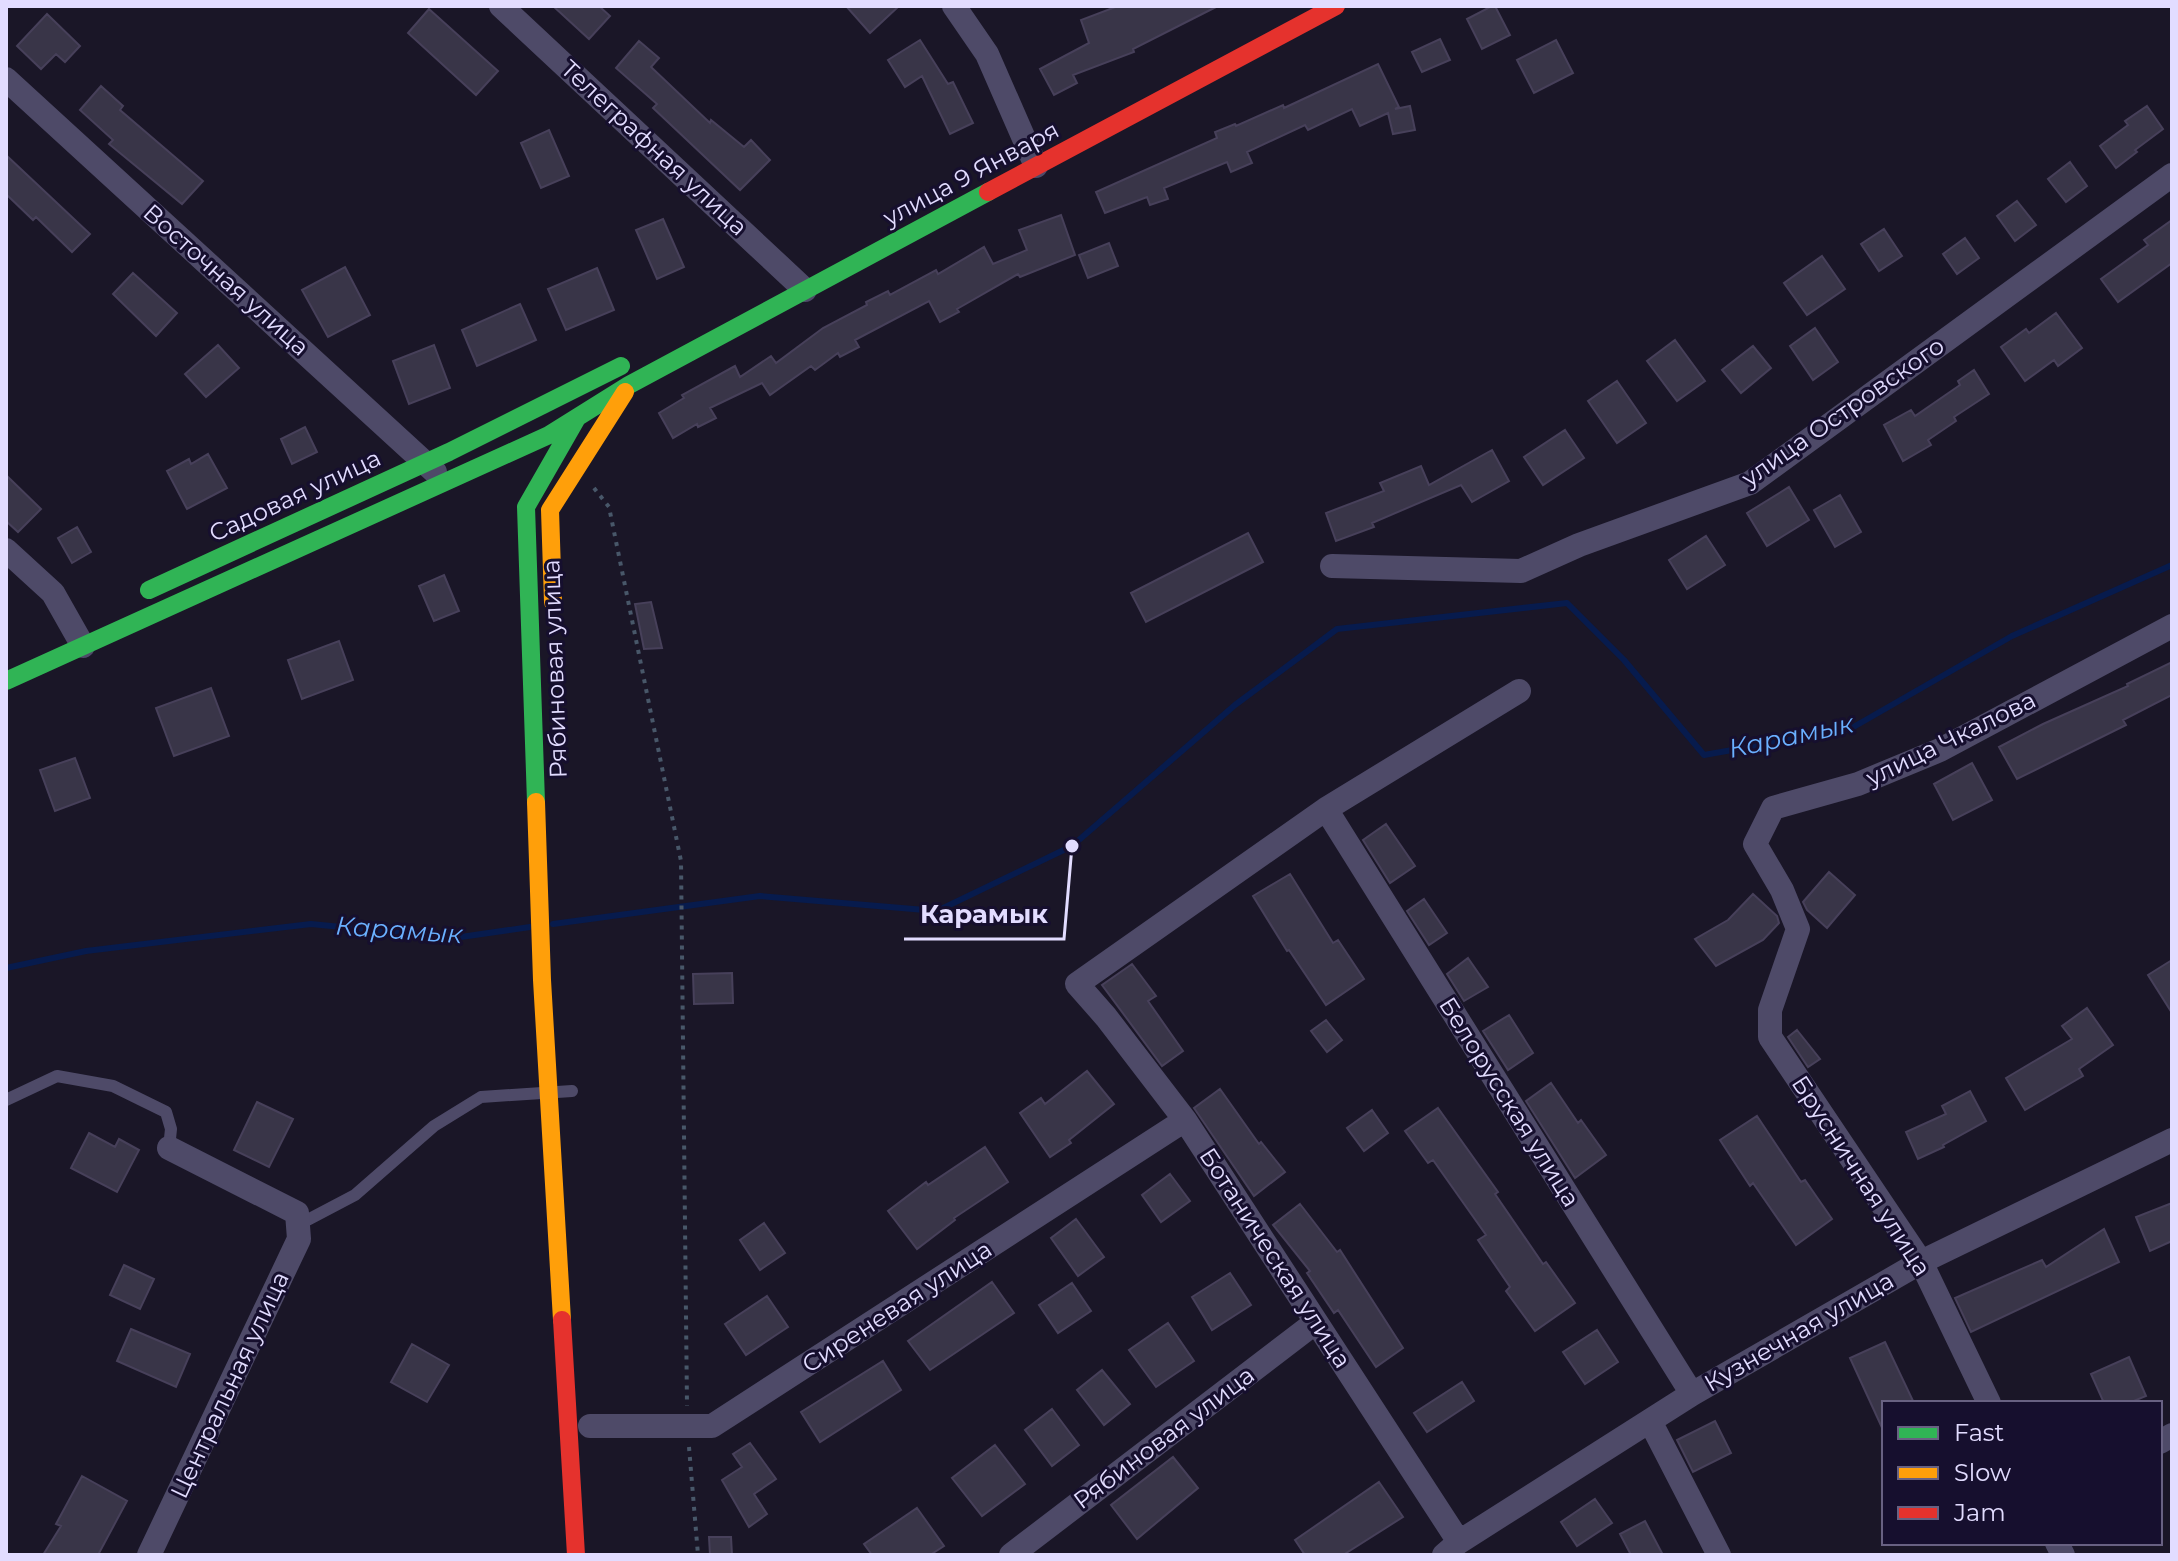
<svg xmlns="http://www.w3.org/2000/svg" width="2178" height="1561" font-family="Montserrat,sans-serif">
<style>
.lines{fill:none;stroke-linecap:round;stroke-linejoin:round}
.stream{stroke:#071b4d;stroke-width:6}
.building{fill:#393548;stroke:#47405a;stroke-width:2}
.path{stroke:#485769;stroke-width:4;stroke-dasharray:4 6;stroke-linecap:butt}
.lane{stroke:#4e4a68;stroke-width:12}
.street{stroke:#4e4a68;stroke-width:24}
.fast{stroke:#30b455;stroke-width:18}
.slow{stroke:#ff9f0a;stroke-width:18}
.jam{stroke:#e5322d;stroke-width:18}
.labels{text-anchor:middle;stroke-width:6;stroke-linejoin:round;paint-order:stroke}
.street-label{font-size:24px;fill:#e2dcff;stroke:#160f2e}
.water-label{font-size:26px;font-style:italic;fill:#6ab0ff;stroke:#160f2e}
.leader{fill:none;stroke:#e2dcff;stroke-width:3}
.callout-dot{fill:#e2dcff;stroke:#160f2e;stroke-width:3}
.callout-label{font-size:26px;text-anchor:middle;font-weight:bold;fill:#e2dcff;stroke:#160f2e;stroke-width:6;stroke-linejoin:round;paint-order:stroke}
</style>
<rect width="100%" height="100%" fill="#1a1627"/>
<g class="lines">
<path class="stream" d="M553,924l207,-28 177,15 135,-65 163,-141 102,-76 230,-26 57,57 80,95 146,-26 162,-93 160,-71
M6,968l80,-17 225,-27 143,14 76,-11"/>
</g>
<path class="building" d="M553,6h46l11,10 -21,23z
M846,6h53l-29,27z
M1118,6h100l-85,43 1,3 -61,23 4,8 -23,12 -14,-26 49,-26 -8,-23z
M1492,6h3l15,29 -28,14 -15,-30z
M429,9l69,62 -22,24 -68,-62z
M47,14l33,32 -15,16 -9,-8 -15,15 -24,-23z
M1440,39l10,21 -28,12 -10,-20z
M920,40l28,44 5,-2 20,41 -23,11 -28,-58 -17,11 -17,-27z
M1556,40l17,33 -39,20 -17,-33z
M639,41l20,17 -8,9 59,56 1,-3 33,27 7,-7 19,20 -30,30 -87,-82 4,-4 -41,-36z
M1378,64l21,43 -4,2 15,-3 5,24 -22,4 -5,-21 -28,13 -8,-17 -44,21 -3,-5 -58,27 5,11 -21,9 -4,-10 -63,26 4,11 -18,6 -3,-8 -42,16 -9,-21 121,-54 -2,-6 20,-8 1,2 47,-21 1,3z
M101,86l22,20 -3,4 83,71 -21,23 -73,-60 4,-4 -33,-30z
M2147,106l16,23 -28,21 2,2 -21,16 -16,-22 28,-21 -3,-4z
M549,130l20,46 -28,12 -20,-45z
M6,155l84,79 -18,18 -36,-35 -3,3 -27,-26z
M2070,162l17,24 -21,16 -18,-23z
M2017,201l19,24 -21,16 -18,-25z
M1061,215l14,40 -55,22 -2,-3 -61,35 2,3 -19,10 -11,-21 -74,39 4,7 -19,10 -2,-4 -23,17 -4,-4 -41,29 -8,-12 -52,25 6,10 -18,9 -1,-3 -24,14 -14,-25 25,-15 -2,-3 53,-29 5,11 31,-21 5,7 47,-35 44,-23 -1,-3 22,-11 2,4 46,-25 2,4 46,-27 9,17 34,-14 -8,-20z
M663,219l21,48 -27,12 -21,-49z
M2172,220v43l-54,39 -17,-23 47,-34 -4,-5z
M1884,229l18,27 -23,15 -18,-27z
M1965,238l14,20 -22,16 -14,-20z
M1109,243l9,23 -30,12 -9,-23z
M1822,256l23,33 -38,26 -23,-32z
M345,267l25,48 -42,22 -26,-47z
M597,268l17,42 -48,20 -18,-41z
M133,273l44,40 -21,23 -43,-42z
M520,304l16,36 -59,26 -15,-36z
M2056,313l26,35 -24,18 -4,-6 -29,21 -24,-34 25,-18 3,4z
M1815,328l23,34 -25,18 -23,-34z
M1675,340l30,41 -28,20 -30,-40z
M218,345l21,23 -33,29 -21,-23z
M434,345l16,43 -41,16 -16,-43z
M1753,346l18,22 -30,25 -19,-23z
M1974,370l15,24 -35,23 2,4 -28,19 3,5 -28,16 -19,-36 27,-15 4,6 45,-31 -2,-4z
M1617,381l29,42 -29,20 -29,-42z
M305,427l12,25 -25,12 -11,-25z
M1565,430l19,28 -41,27 -19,-28z
M1492,450l17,31 -37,21 -11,-17 -89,38 2,4 -38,14 -10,-28 58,-22 -4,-8 41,-17 8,19z
M208,454l19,34 -40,21 -20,-38 22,-12 2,5z
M6,475l35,34 -23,23 -12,-11z
M1789,487l20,33 -42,26 -20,-33z
M1840,495l21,37 -26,15 -21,-37z
M77,527l14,25 -19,11 -14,-25z
M1248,533l15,29 -117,60 -15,-29z
M1706,536l19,29 -38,24 -18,-29z
M444,575l15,36 -25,10 -15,-35z
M651,602l11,46 -18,1 -9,-45z
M339,641l14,39 -51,19 -14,-39z
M2172,662v33l-49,25 3,5 -109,54 -18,-32 44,-23 85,-38 -1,-2z
M211,688l18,48 -55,20 -18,-48z
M75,758l15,40 -35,13 -15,-41z
M1972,763l20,37 -39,20 -19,-36z
M1386,824l29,42 -25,17 -27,-43z
M1829,872l26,23 -28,33 -20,-18 -4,-8z
M1290,874l43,69 5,-3 26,39 -38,26 -37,-55 -2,1 -34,-55z
M1753,894l24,22 2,7 -16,17 -47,26 -21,-27 33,-19z
M1424,899l23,34 -18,12 -22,-34z
M1468,958l20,29 -24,14 -17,-27z
M2172,960v53l-24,-38z
M1132,964l24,32 -8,5 35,50 -21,15 -60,-81z
M732,973l1,30 -39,1 -1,-30z
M2087,1008l26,37 -34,24 4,7 -58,34 -19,-32 66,-39 -10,-13z
M1509,1015l24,38 -25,17 -25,-39z
M1326,1020l16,20 -15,12 -16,-21z
M1797,1030l23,29 -12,8 -20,-30z
M1087,1071l27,33 -45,36 2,3 -21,14 -30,-44 21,-15 4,6z
M1551,1083l27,40 3,-3 25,35 -31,23 -49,-77z
M1220,1089l39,55 2,-2 24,30 -31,24 -60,-88z
M1970,1091l16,30 -43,24 1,2 -26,12 -12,-27 40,-18 -4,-8z
M257,1102l36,17 -24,48 -35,-17z
M1438,1108l60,84 -3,2 48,70 3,-2 29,41 -40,28 -29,-40 4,-4 -32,-47 8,-5 -53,-75 -5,3 -23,-32z
M1372,1110l16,23 -24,18 -17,-23z
M1757,1116l44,66 4,-2 27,39 -36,26 -43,-62 -3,3 -30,-46z
M89,1133l26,14 4,-8 20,11 -22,42 -46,-24z
M985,1147l23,35 -54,36 1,2 -38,29 -29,-38 38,-29 2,3z
M1170,1174l20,27 -29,21 -19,-27z
M2172,1203v38l-22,10 -14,-34z
M1300,1204l37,48 3,-2 63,98 -27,19 -38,-57 -4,3 -27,-40 3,-2 -37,-46z
M1076,1219l28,38 -26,19 -27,-38z
M764,1223l21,30 -25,17 -20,-30z
M2104,1229l15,33 -148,70 -16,-34 87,-38 4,7z
M124,1265l30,14 -14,30 -30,-14z
M1230,1273l21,32 -39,25 -20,-33z
M992,1282l22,31 -84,57 -22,-29z
M1072,1283l19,28 -33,22 -19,-28z
M767,1296l21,31 -42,28 -21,-31z
M1168,1323l26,38 -38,26 -27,-37z
M131,1329l59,25 -14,33 -59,-26z
M1597,1330l21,32 -33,22 -22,-32z
M1885,1342l29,61h-30v29l-34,-74z
M412,1344l37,21 -22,37 -36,-20z
M2129,1357l17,39 -17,7h-25l-13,-29z
M883,1361l18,29 -81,52 -19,-30z
M1102,1370l28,34 -26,21 -27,-35z
M1462,1382l12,19 -47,31 -13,-19z
M1052,1409l27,36 -27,21 -27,-36z
M1715,1421l16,32 -38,19 -16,-32z
M750,1443l26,36 -22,15 13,20 -18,13 -27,-47 20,-13 -9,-13z
M995,1445l30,39 -43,32 -30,-38z
M1173,1457l25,31 -61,51 -26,-34z
M82,1476l45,25 -29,54h-55l18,-29 -5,-2z
M1379,1482l24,35 -60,38h-38l-10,-15z
M1595,1499l17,24 -35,23 -16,-24z
M917,1508l27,38 -14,9h-58l-8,-11z
M1645,1521l18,34h-32l-11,-21z
M709,1537h22l1,18h-22z"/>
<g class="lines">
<path class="path" d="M594,488l15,19 72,354 6,545
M689,1447l9,108"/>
<path class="lane" d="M6,1100l51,-24 56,10 53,26 5,17 -2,19
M298,1225l57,-30 79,-69 47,-29 91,-6"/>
<path class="street" d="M501,6l304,284
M954,6l33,48 49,112
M6,79l429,393
M6,550l47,43 30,53
M1332,566l189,5 58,-26 171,-62 422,-308
M1326,809l366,585
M1989,1403l-68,-141 -151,-225v-27l28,-81 -16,-39 -27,-46 18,-36 85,-24 82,-34 232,-124
M1650,1421l69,134
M590,1426h122l473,-306
M2160,1442l12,-7
M1459,1542l-274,-422 -79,-103 -29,-33 249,-175 193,-118
M2057,1543l6,12
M149,1555l150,-316 -2,-26 -128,-65
M1011,1555l305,-233
M1444,1555l15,-13 233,-148 229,-132 251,-122"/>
<path class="fast" d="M149,590l300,-138 172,-86
M6,681l543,-246 80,-50 359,-193
M536,802l-10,-295 51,-89"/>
<path class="slow" d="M553,602l-3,-92 75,-118
M536,802l6,178 20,340"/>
<path class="jam" d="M988,192l348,-186
M562,1320l14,235"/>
</g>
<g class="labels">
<g class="street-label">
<text transform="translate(654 148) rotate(43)" y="8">Телеграфная улица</text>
<text transform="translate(971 174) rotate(-28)" y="8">улица 9 Января</text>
<text transform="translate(226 280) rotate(42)" y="8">Восточная улица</text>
<text transform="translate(1843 412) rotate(-35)" y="8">улица Островского</text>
<text transform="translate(295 496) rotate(-25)" y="8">Садовая улица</text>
<text transform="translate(555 669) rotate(-92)" y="8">Рябиновая улица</text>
<text transform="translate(1951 739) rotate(-26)" y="8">улица Чкалова</text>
<text transform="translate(1509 1102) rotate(58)" y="8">Белорусская улица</text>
<text transform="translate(1861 1176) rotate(57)" y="8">Брусничная улица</text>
<text transform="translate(1275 1258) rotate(57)" y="8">Ботаническая улица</text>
<text transform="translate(897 1307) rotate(-33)" y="8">Сиреневая улица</text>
<text transform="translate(1799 1332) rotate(-30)" y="8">Кузнечная улица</text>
<text transform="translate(230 1385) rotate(-65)" y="8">Центральная улица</text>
<text transform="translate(1164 1438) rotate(-37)" y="8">Рябиновая улица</text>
</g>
<g class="water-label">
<text transform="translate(1791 736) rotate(-12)" y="9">Карамык</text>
<text transform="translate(399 930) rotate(4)" y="9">Карамык</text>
</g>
</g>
<path class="leader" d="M1072 846L1064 939H904"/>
<circle class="callout-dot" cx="1072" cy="846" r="8"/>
<g class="callout-label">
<text x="984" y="923">Карамык</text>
</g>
<rect width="2178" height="1561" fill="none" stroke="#e2dcff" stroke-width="16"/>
<rect x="1882" y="1401" width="280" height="144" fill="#160f2e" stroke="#686182" stroke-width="2"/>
<rect x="1898" y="1427" width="40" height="12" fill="#30b455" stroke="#686182" stroke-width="2"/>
<text x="1954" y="1441" font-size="24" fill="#e2dcff">Fast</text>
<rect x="1898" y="1467" width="40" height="12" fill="#ff9f0a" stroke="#686182" stroke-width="2"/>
<text x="1954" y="1481" font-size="24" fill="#e2dcff">Slow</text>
<rect x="1898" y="1507" width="40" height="12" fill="#e5322d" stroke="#686182" stroke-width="2"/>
<text x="1954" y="1521" font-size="24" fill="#e2dcff">Jam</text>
</svg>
